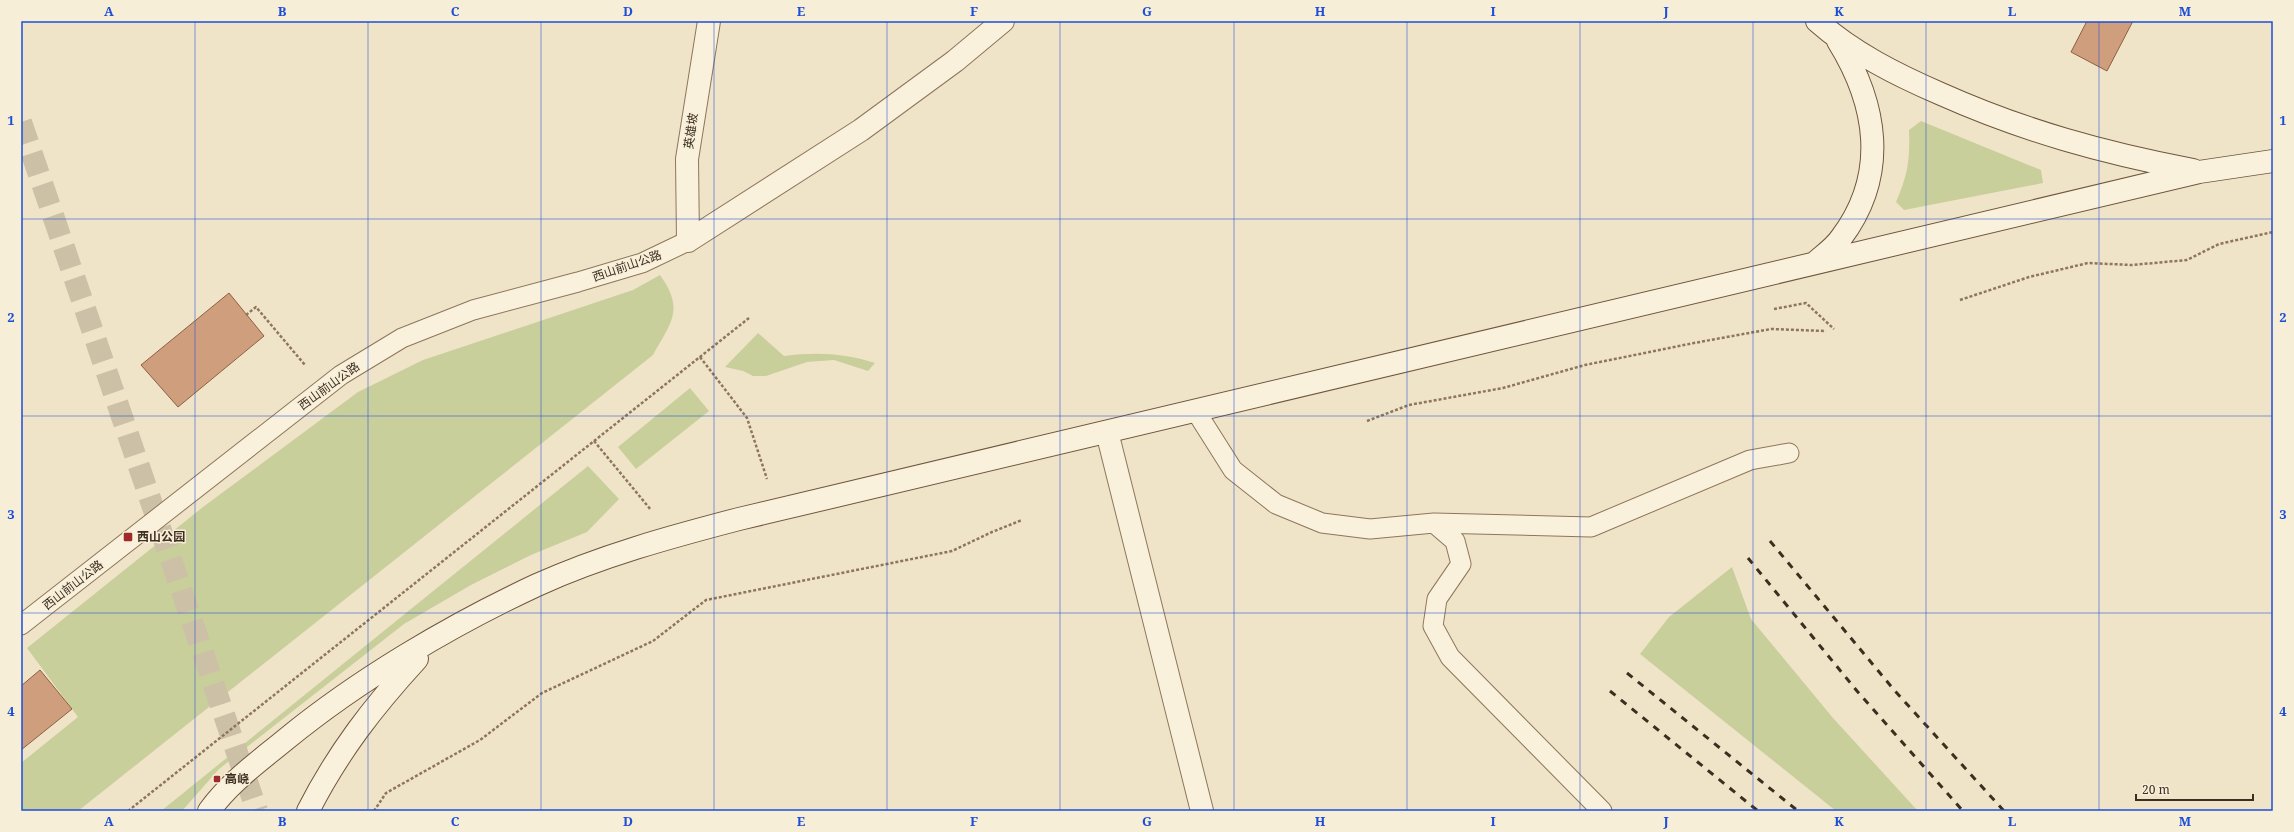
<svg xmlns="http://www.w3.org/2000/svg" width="2294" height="832" font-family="'Noto Serif','Noto Sans SC',serif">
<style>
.green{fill:#c9cf9b}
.building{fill:#cf9f7d;stroke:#8d5f41}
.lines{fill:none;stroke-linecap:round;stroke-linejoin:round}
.highway-tunnel{stroke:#ccc0a6;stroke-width:22;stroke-dasharray:22 11;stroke-linecap:butt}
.lane-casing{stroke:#8d765c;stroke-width:21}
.street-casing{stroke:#8d765c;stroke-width:24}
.secondary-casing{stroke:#6f573f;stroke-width:24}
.path{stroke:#8d765c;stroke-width:2.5;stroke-dasharray:3 2;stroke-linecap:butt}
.lane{stroke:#faf1dc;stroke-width:19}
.street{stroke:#faf1dc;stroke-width:22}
.secondary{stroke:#faf1dc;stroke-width:22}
.rail{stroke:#3d2e20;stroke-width:3;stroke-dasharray:7 7;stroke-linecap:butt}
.path-bridge{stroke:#8d765c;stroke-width:2.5;stroke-dasharray:3 2;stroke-linecap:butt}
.grid{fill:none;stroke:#1d4ed8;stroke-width:1;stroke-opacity:0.55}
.poi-dot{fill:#9e2a2b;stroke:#f7eed8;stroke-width:1.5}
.labels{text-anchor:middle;stroke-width:3;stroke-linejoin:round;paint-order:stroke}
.street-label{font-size:12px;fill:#3d2e20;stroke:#f7eed8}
.poi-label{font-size:12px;font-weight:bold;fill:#3d2e20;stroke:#f7eed8;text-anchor:start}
.neatline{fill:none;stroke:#1d4ed8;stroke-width:1.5}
.grid-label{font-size:13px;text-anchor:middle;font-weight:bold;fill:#1d4ed8}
</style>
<rect width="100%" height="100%" fill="#f0e4c8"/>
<path class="green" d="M1921,121l120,49 2,13 -139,27 -8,-8c12,-28 14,-42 13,-72z
M660,275c25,35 11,47 -7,80l-575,456h-57v-48l57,-46 -51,-69 176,-141 155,-115 65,-32 210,-70z
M758,333l26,23c32,-4 60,-3 91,7l-7,8 -34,-11 -27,2 -41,14h-13l-10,-5 -18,-4z
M690,388l19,23 -73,58 -18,-22z
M588,466l31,33 -32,33 -56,23 -60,30 -67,39 -185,145 -37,42h-21z
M1732,567l19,52 82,99 85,93h-82l-196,-157 29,-37z"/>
<path class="building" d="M2087,21h46l-26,50 -36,-19z
M229,293l35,43 -86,71 -37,-42z
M40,670l32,39 -51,41v-64z"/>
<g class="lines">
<path class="highway-tunnel" d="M21,122l236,689"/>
<g class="lane-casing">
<path id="lane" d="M1195,410l38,60 43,34 46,19 48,6 64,-6 157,4 159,-67 39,-7
M1434,523l21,18 6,23 -24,35 -4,27 17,31 152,154
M21,625l320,-250 61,-37 71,-28 105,-28 64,-19 46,-22"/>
</g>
<g class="street-casing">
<path id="street" d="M688,241l173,-111 94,-69 48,-40
M688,241l-1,-82 22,-138
M1107,432l95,379"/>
</g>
<g class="secondary-casing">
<path id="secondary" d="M1817,21c36,32 80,54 124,73 83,37 163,59 252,76
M1817,261c8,-7 18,-14 24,-23 48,-64 36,-134 -3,-197
M209,811c21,-29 48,-48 76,-71 73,-60 166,-115 252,-155 64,-29 133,-48 202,-66l1460,-347 74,-11
M308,811c30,-59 65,-104 109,-152"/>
</g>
<path class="path" d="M1960,300l69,-23 59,-14 44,2 55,-5 32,-16 54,-12
M1774,309l32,-6 28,26
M246,315l10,-8 49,58
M700,357l47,61 20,61
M594,441l57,69
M128,811l621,-493
M374,811l12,-18 94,-53 62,-47 111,-52 53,-41 246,-49 40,-19 30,-12"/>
<use href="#lane" class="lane"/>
<use href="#street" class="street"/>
<use href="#secondary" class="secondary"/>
<path class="rail" d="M1770,541l125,150 109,120
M1748,558l109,133 106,120
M1627,673l171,138
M1610,691l148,120"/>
<path class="path-bridge" d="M1367,421l42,-16 94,-17 82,-23 109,-22 77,-14 55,2"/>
</g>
<path class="grid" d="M195,21v790M368,21v790M541,21v790M714,21v790M887,21v790M1060,21v790M1234,21v790M1407,21v790M1580,21v790M1753,21v790M1926,21v790M2099,21v790M21,219h2252M21,416h2252M21,613h2252"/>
<g class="poi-dot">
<rect x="123" y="532" width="10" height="10" rx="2"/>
<rect x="213" y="775" width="8" height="8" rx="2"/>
</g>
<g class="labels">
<g class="street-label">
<text transform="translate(691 131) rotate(-82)" y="4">英雄坡</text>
<text transform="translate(627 266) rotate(-19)" y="4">西山前山公路</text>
<text transform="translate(329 386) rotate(-36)" y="4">西山前山公路</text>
<text transform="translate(73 585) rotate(-38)" y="4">西山前山公路</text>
</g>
<g class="poi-label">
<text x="137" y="541">西山公园</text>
<text x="225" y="783">高峣</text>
</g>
</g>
<rect width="2294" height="832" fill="none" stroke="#f7eed8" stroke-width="44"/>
<path d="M2136 794v6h117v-6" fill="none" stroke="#3d2e20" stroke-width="2"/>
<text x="2142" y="794" font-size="12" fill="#3d2e20" stroke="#f7eed8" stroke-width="3" paint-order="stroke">20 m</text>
<rect x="22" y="22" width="2250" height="788" class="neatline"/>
<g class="grid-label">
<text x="109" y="16">A</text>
<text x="282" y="16">B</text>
<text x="455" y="16">C</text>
<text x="628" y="16">D</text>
<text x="801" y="16">E</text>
<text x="974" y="16">F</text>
<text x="1147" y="16">G</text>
<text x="1320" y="16">H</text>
<text x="1493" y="16">I</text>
<text x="1666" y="16">J</text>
<text x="1839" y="16">K</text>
<text x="2012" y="16">L</text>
<text x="2185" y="16">M</text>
<text x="11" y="125">1</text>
<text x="2283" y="125">1</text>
<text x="11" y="322">2</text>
<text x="2283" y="322">2</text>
<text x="11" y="519">3</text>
<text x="2283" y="519">3</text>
<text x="11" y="716">4</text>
<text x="2283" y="716">4</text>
<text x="109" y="826">A</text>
<text x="282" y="826">B</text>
<text x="455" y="826">C</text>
<text x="628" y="826">D</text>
<text x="801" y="826">E</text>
<text x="974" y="826">F</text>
<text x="1147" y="826">G</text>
<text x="1320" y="826">H</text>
<text x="1493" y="826">I</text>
<text x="1666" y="826">J</text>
<text x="1839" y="826">K</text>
<text x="2012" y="826">L</text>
<text x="2185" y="826">M</text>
</g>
</svg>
